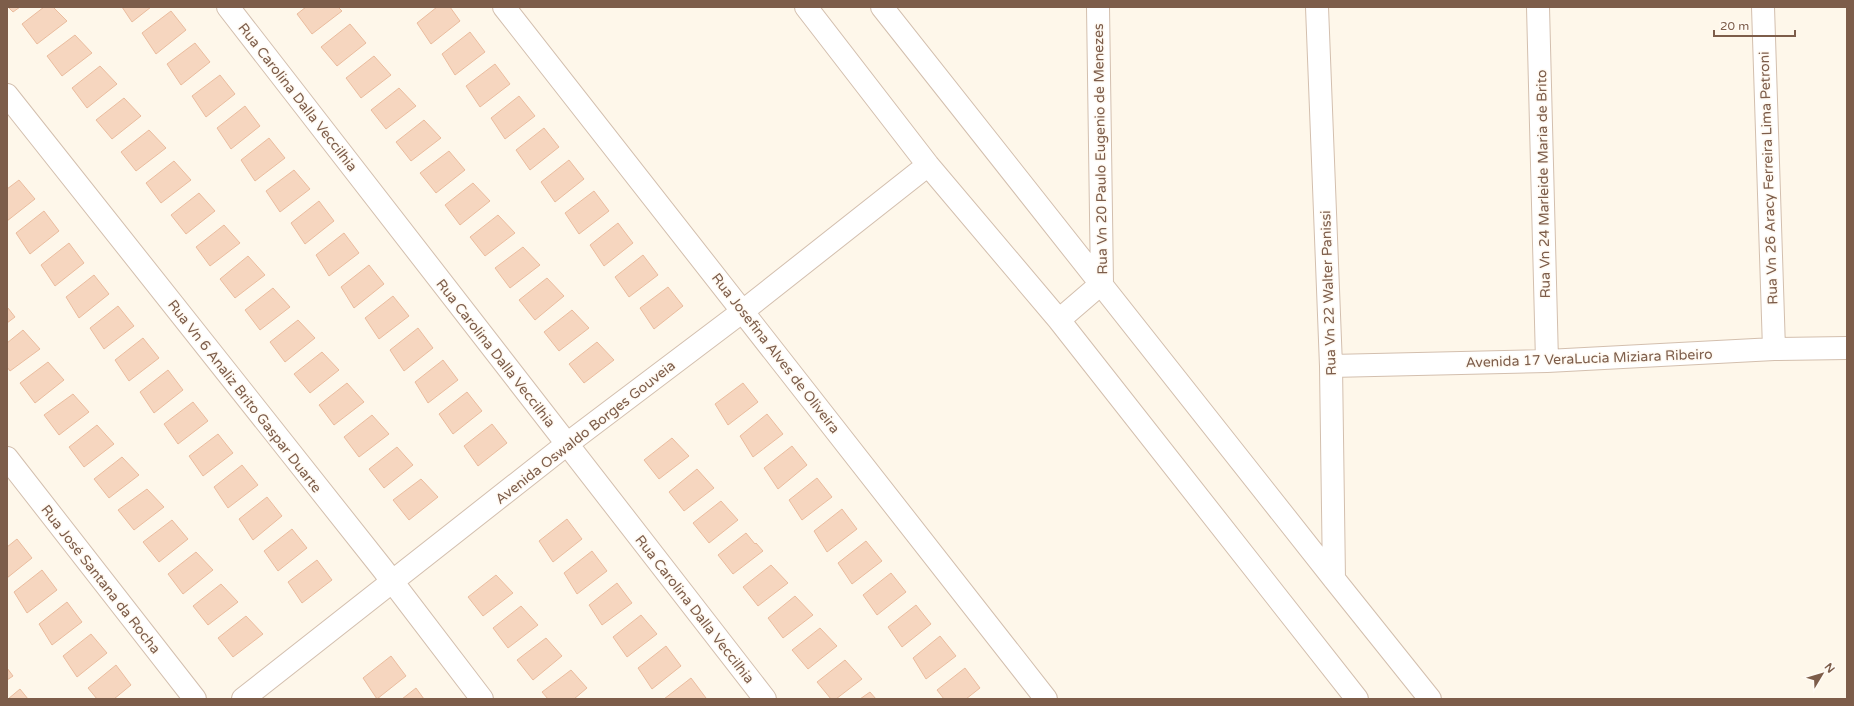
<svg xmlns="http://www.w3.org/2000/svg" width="1854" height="706" font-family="'Varela Round',sans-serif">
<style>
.building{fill:#f6d6bf;stroke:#eabc9e}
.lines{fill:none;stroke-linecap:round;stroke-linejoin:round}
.street-casing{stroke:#d3bfae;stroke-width:24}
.street{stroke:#fff;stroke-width:22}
.labels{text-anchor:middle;stroke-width:3;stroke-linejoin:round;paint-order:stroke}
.street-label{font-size:14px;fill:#7d5d4a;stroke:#fffaf3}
</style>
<rect width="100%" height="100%" fill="#fef7ea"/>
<path class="building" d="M8,7h12l-7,5z
M44,7h9l14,14 -30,23 -15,-20z
M122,7h29l-19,15z
M306,7h32l4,4 -30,23 -15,-20z
M437,7h13l10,14 -29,23 -14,-21z
M171,11l15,19 -30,24 -14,-21z
M350,24l16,19 -29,23 -16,-19z
M470,32l15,20 -30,23 -13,-21z
M75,35l17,18 -30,23 -15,-20z
M195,43l15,19 -29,23 -14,-21z
M374,56l17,19 -30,23 -15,-20z
M495,64l15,20 -30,23 -14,-21z
M100,66l17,18 -30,24 -15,-20z
M220,75l15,19 -29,23 -14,-21z
M399,88l17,18 -30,23 -15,-19z
M519,96l16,20 -30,23 -14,-21z
M124,98l17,18 -29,23 -16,-19z
M245,106l15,20 -29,23 -14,-21z
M424,120l17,18 -30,23 -15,-19z
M544,128l15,19 -29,23 -14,-20z
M149,130l17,18 -30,23 -15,-19z
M269,138l16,20 -30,23 -14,-21z
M449,151l16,19 -29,23 -16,-20z
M569,160l15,19 -29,23 -14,-20z
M174,161l17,19 -30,23 -15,-20z
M294,170l16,19 -30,23 -14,-21z
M19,180l16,19 -28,22v-32z
M473,183l17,18 -30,24 -15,-20z
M594,191l15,20 -30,23 -14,-21z
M199,193l16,18 -29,23 -15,-19z
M319,201l15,20 -29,23 -14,-21z
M44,211l15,20 -29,23 -14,-21z
M498,215l17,18 -30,23 -15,-19z
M618,223l15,20 -29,23 -14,-21z
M224,225l16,18 -30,23 -14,-19z
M344,233l15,20 -30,23 -13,-21z
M69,243l15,20 -29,23 -14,-21z
M523,247l17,18 -30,23 -15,-20z
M643,255l15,20 -29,22 -14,-20z
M248,256l17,19 -30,23 -15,-19z
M369,265l15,19 -30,24 -13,-21z
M94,275l15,19 -30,24 -13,-21z
M547,278l17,18 -29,24 -16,-20z
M668,287l15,19 -29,23 -14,-21z
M273,288l17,19 -30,23 -15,-20z
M393,296l16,20 -30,23 -14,-21z
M118,306l16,20 -30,23 -14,-21z
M8,308l7,9 -8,6v-14z
M572,310l17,18 -30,23 -15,-19z
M298,320l17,18 -30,24 -15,-20z
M418,328l15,20 -29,23 -14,-21z
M23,330l17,19 -30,22 -3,-4v-24z
M143,338l16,20 -30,23 -14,-21z
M597,342l17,18 -30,23 -15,-19z
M322,352l17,18 -29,23 -16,-19z
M443,360l15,20 -30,23 -13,-21z
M48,362l16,18 -29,23 -15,-20z
M168,370l15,20 -29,23 -14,-21z
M347,383l17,19 -30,23 -15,-20z
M743,383l15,19 -30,23 -13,-21z
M467,392l15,19 -29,23 -14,-20z
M73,394l16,18 -30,23 -15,-20z
M193,402l15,19 -30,23 -14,-20z
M767,414l16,20 -30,23 -13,-21z
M372,415l17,19 -30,23 -15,-20z
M492,424l15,19 -29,23 -14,-20z
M97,425l17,19 -30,23 -15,-20z
M218,434l15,19 -30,23 -14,-20z
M672,438l17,18 -30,23 -15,-19z
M792,446l15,19 -29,24 -14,-21z
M397,447l16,18 -29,23 -15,-19z
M122,457l17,18 -30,23 -15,-19z
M242,465l16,20 -30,23 -14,-21z
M697,469l17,19 -30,23 -15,-19z
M817,478l15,19 -30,23 -13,-20z
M421,479l17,18 -29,23 -16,-20z
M147,489l17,18 -30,23 -16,-20z
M267,497l15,19 -29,24 -14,-21z
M721,501l17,19 -29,23 -16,-20z
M842,509l15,20 -30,23 -13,-21z
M567,519l15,20 -29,23 -14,-21z
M172,520l16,19 -29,23 -16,-20z
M292,529l15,19 -29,23 -14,-20z
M746,533l9,11 1,-1 7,8 -30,23 -15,-19z
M17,539l15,19 -25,20v-31z
M866,541l16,20 -30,23 -14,-21z
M592,551l15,20 -30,23 -13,-21z
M196,552l17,18 -30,24 -15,-20z
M317,560l15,20 -30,23 -14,-21z
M771,565l17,18 -30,23 -15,-19z
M42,570l15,20 -30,23 -13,-21z
M891,573l15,19 -29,23 -14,-20z
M496,575l17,18 -30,23 -15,-19z
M617,583l15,20 -30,22 -13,-20z
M221,584l17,18 -30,23 -15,-19z
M795,596l18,19 -30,23 -15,-20z
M67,602l15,20 -30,23 -13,-21z
M916,605l15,19 -29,23 -14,-20z
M521,606l17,19 -30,23 -15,-20z
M641,615l16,19 -30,23 -14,-20z
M246,616l17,18 -30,23 -15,-19z
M820,628l17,18 -29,23 -16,-19z
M91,634l16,19 -30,24 -14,-21z
M940,636l16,20 -30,23 -13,-21z
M546,638l16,18 -29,24 -16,-20z
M666,646l15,20 -29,23 -14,-21z
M391,656l15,20 -29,23 -14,-21z
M845,660l17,19 -26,20h-5l-14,-17z
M116,665l15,20 -17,14h-17l-9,-11z
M7,668l6,8 -6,4z
M965,668l15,20 -14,11h-22l-7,-9z
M571,670l16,18 -13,11h-26l-6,-7z
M691,678l15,20 -1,1h-41z
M416,688l8,11h-22z
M20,689l8,10h-20z
M870,692l6,7h-16z"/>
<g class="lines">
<g class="street-casing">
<path id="street" d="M228,7l537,692
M504,7l542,692
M806,7l122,158 131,155 298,379
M882,7l452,572 96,120
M1317,7l14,359 3,213
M1538,7l9,354
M1763,7l11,342
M7,95l375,473 100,131
M1059,320l43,-37 -4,-276
M1331,366l216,-5 227,-12 73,-1
M7,458l188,241
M243,699l324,-255 176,-133 185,-146"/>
</g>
<use href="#street" class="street"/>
</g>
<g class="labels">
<g class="street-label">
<text transform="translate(298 97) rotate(52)" y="5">Rua Carolina Dalla Veccilhia</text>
<text transform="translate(1100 149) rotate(-91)" y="5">Rua Vn 20 Paulo Eugenio de Menezes</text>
<text transform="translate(1768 178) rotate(-92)" y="5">Rua Vn 26 Aracy Ferreira Lima Petroni</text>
<text transform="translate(1543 184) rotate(-91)" y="5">Rua Vn 24 Marleide Maria de Brito</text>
<text transform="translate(1328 293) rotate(-92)" y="5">Rua Vn 22 Walter Panissi</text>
<text transform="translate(496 353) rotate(52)" y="5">Rua Carolina Dalla Veccilhia</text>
<text transform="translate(776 353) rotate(52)" y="5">Rua Josefina Alves de Oliveira</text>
<text transform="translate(1589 358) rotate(-2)" y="5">Avenida 17 VeraLucia Miziara Ribeiro</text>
<text transform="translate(245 396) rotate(52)" y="5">Rua Vn 6 Analiz Brito Gaspar Duarte</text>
<text transform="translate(585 432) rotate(-38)" y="5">Avenida Oswaldo Borges Gouveia</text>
<text transform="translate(101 579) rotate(52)" y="5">Rua José Santana da Rocha</text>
<text transform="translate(695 609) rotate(52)" y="5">Rua Carolina Dalla Veccilhia</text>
</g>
</g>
<rect width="1854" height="706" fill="none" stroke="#7d5d4a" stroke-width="16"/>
<g transform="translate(1822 674) rotate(52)" stroke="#fffaf3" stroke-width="3" paint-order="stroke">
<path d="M0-3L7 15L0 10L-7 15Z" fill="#7d5d4a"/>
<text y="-6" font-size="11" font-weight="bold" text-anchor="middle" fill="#7d5d4a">N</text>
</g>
<path d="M1714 30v6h81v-6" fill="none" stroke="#7d5d4a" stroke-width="2"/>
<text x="1720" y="30" font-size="12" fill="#7d5d4a" stroke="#fffaf3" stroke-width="3" paint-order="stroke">20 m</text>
</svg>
